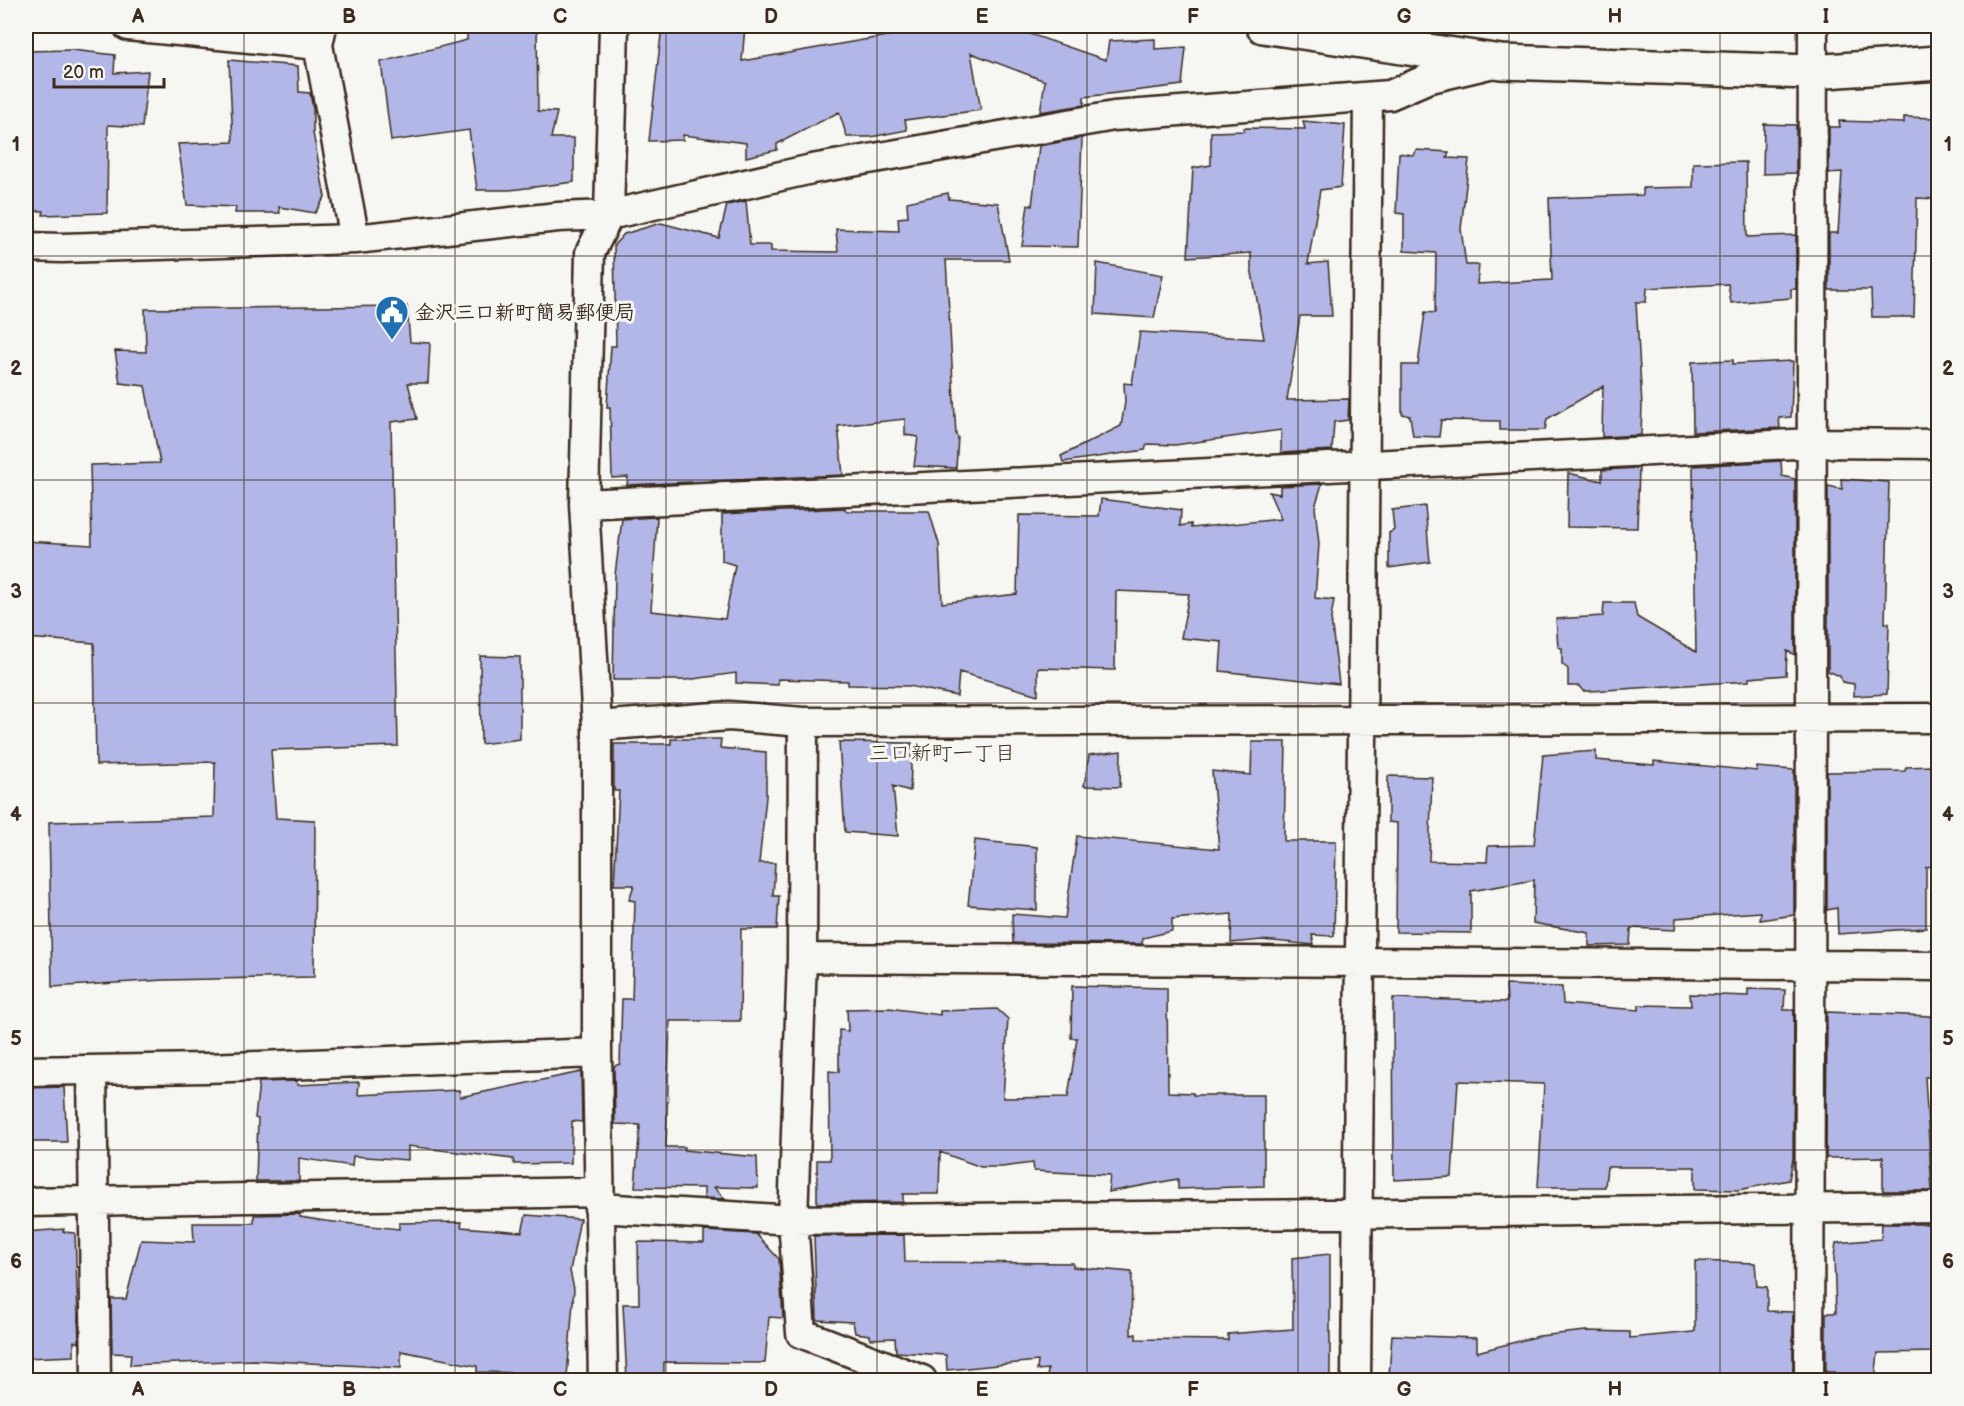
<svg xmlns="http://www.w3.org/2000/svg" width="1964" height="1406" font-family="'Balsamiq Sans','Klee One',sans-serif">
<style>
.building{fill:#b2b7e8;stroke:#3b2a1e;stroke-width:1.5}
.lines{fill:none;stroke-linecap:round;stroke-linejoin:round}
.street-casing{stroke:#3b2a1e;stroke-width:33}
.secondary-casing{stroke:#3b2a1e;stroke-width:38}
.street{stroke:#f6f6f2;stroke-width:28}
.secondary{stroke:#f6f6f2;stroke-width:33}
.grid{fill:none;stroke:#3b2a1e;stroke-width:1.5;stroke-opacity:0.55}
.labels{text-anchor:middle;stroke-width:6;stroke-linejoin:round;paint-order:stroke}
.poi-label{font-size:20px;font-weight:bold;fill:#3b2a1e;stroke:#f6f6f2;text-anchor:start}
.neighbourhood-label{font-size:21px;fill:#3b2a1e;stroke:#f6f6f2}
.neatline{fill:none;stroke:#3b2a1e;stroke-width:2}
.grid-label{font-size:20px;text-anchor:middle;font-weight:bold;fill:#3b2a1e}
</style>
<rect width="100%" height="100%" fill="#f6f6f2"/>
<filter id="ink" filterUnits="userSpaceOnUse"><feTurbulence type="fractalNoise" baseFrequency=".0167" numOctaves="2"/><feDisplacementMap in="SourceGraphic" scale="12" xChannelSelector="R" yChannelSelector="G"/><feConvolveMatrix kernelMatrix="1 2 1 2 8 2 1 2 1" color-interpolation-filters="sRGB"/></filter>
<g filter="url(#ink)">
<path class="building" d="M467,26h70l1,85 19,1 -6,26h23v44l-64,8h-33l-8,-60 -78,11 -10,-79 86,-22z
M662,26h83l-3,35 173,-30 -8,-5h100l99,34 3,-19 46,-2v10l31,-2 -4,38 -98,12v8l-44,7 5,-31 -74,-28 10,57 -76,10 2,10 -36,7h-24l-8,-25 -62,32v6l-31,7v-14l-63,-8v5l-34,1z
M72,50l43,5 -1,18 34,-2 -6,56 -34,-2 -1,88 -64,2 1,-4h-18v-160z
M229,60l69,6 1,26 11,1 3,16v24l12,64 -10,16 -36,-6 1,6h-45l1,-6 -49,-2 -9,-61 55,-2z
M1904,117l32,1 2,81 -21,-1 -3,119h-42l-1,-27h-42v-57h9l4,-61 -13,1v-46h11l-1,-6 65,2z
M1303,121l42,4 -4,62 -21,3 -12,74 20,-2 4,54h-32l-13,84 62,-1 -1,21 -14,2 -2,28 -51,3v-23l-106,15 -28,-1 -2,6 -82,12 -2,-6 60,-30 4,-24 -1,-19 8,1 8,-52 124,7 -13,-72v-14l-63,4 5,-89 18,-3v-33l33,-1v-3l61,1z
M1764,124l32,1v48l-33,1z
M1082,138l-4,109 -56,-1 6,-41 4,1 7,-60z
M1416,150l33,2 -2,6 22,1 -8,70 5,36h13l-2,19 75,-4 -3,-82 94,-3v-7l50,-1v-24l53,-1 1,75 49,-2v54h-5v9l-60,5 -3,-19 -81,4 -1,14h-10l6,103 -1,30 -39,2 1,-51 -56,33 -2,11h-45v-9l-59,-1 -2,17 -26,-1 -3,-20 -8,-2v-49h16l7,-53 10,1 1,-60 -32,-2v-37l-8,-1 3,-60 14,2z
M948,193l1,6 49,4 11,57h-63l10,175 2,2 -2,31 -42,-2 4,-29 -13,-2v-16l-67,7 5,49 -216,10 1,-8 -16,1 -2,-71h-3l4,-61h5l-2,-101 10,-11 37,-11 58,15 8,-33 19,-4 4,44h21v6l67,1 -2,-23 63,2 -1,-13 10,-1 -1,-15z
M1097,263l66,12 -9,43 -59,-4z
M407,306l3,36 20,1 -2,40h-20l9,36 -26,3 7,324 -127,4 5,68 39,2 -1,157 -150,3 -112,7 -3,-165 165,-5 1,-55 -119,3 -2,-122 -68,-5v-97l66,4 -2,-80 70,-2 -15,-77 -25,-3 -5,-32 31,1 -1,-43z
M1733,360v4l60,-3 -2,56 -12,1 1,10 -87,4 -1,-70z
M1781,461l1,15 13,3v176l-8,-4 -1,24 -37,3v3l-159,10h-7l-4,-5h-11v-17l-6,-5v-16l-4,-1 -2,-28 47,-3 1,-13h30l3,14 59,35 -3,-186z
M1639,468l-2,60 -70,-1 1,-54 34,8v-11z
M1841,479l48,3 -4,141h4l-2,71 -33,2v-12l-12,-2 -2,-6 -12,-5v-185l14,3z
M1322,484l-7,23 4,37 -4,54 19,2 -3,18 8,66 -119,-13 2,-29 -41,-4 8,-44 -73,-3 -1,79 -77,-2v27l-79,-23 -2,24 -48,-10 -61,-1v-4l-70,-2v6l-42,-2v-10l-50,7h-73l2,-105 7,-56 35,-2 -6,94 74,8 10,-54 -13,-4v-47l123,-6 1,3h83l10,33 3,59 75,-9 2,-79 80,1 2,-17 80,11 -1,16 11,-2v4l90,-9 -12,-27 11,2v-8z
M1425,506l5,56 -41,6v-35l5,-3 -2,-20z
M480,656l40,1v82l-39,5z
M671,739h50l-1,9 46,4v45l-7,66h16l-2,33h6l-2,33h-36l-1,92h-70l-4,126h19l-1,3 73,7 1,31 -44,-1 11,12 -21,-1v-10l-69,-1 5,-62 -25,-1 -1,-58 6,-2 2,-65h10l3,-98 -6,-1 5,-15h-20l5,-94h-5v-47h57z
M839,742l73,1 -2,48 -17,-5 5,50 -53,-4z
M1252,742h34l-2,99h52l-2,95 -22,-1 2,10 -52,-5 -31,3 1,-29 -60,5v12l-29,7 -1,6 -129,-1 -1,-29 53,4 12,-82 142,13 -7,-78 39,4z
M1121,751l-1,36 -36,-1 5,-31z
M1596,751v9l58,5v-4l103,10 -1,-4 38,3v145l-34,5 1,-8 -85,6 -1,12 -44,-2 -1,17 -41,1v-13l-56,-10 1,-43 -63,11v42l-75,-1 1,-109 -9,-1v-46l44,1 -3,84 58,1 1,-16 46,-1 9,-90z
M1932,766l1,100 -7,1v61l-88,6 -1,-26 -10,2v-138l78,-1 1,-4z
M975,840l62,7v63l-69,-5z
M1506,985l56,2 1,17 76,6v-5l52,1 -1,-12 58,2v-7l37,1 -1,20h10l-1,149 -4,21 -51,10 -43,-1v-22h-88l-2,20h-67l6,-103 -86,-3 -6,96 -58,3 -1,-182 114,4z
M1072,986l95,2 1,104 25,1v2h71v91l-86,3v-10l-70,13 2,-17 -76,-4 -1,-8 -31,4h-21l-41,-15 -1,42h-36v8l-86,1v-43h13l-1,-89 10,1v-42l9,1 -1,-22 42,-1 51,7v-4l57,-2 11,10 -5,79 65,-1 9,-59h-6z
M1827,1012l104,4v61h-6l7,114h-49v-34l-57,1z
M581,1072l1,50 -10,-1 -1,42 -57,1 -1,-5 -105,-13v14l-55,-4 -1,10 -53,-8v23h-43l2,-62 -3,-1 4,-36 38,-1v4l62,-3 -1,13 101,-5 1,7z
M64,1087l3,55h-41v-54z
M300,1214v3l25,4 74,8v-6l63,-1 -1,5 61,5 4,-17 54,4 -10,52 4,18 -7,88 -35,1v-5l-55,-1v-6l-76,-15v17l-147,-8 -124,5 1,-11 -19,-1 -1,-54h15l15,-59 53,2 -1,-19h61v-8z
M1882,1224h52l1,8h3v120l-60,1 -3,27h-40v-8h-9v-59h10l-2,-56 2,-14 45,-4z
M64,1229l-1,3 12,1 4,110 -5,-2v15l-48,2v-126z
M704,1231l52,3 23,25 4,59 -14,-1 -4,46 -101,-1v18h-37l-4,-76h16l-1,-62 66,1z
M904,1235l1,27 168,1v4l59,5 -1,63 5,-1v5l92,1v-6l65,-5 -1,-71 38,-4v126h-283l1,-11 -11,1 1,-9 -91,9 -1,-15 -50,-3 -1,-14 -25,1v-4l-15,-2 -2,-11 -36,-2 -3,-84z
M1695,1261l60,2 2,23 10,1v24l26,1v62l-49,1v5h-340v-3l-15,-2 3,-40 85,3v14l62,-16 47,-5 44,1v6l63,-6 2,-1z"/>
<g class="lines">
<g class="street-casing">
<path id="street" d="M128,26l190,19
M322,26l-4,19 37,194
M26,247l36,1 293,-9 203,-22 51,-2 203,-46 302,-53 276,-21 37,-16 67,-16
M584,504l1230,-61 124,1
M803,722l-1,236 -9,262 8,113 121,47
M597,726l132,-10 74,6 1135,-4
M802,958l1136,8
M92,1070l4,310
M26,1071l181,-3 390,-15
M26,1202l573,-10
M599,1208l194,12 1145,-13
M603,1380l-6,-327v-327l-13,-222 6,-251 19,-38 5,-189
M1356,1380l12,-1283
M1809,1380l4,-1354"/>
</g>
<g class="secondary-casing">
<path id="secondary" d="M1263,26l238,36 311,10 126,-9"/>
</g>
<use href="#street" class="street"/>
<use href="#secondary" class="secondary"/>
</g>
</g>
<path class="grid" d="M244,26v1354M455,26v1354M666,26v1354M877,26v1354M1087,26v1354M1298,26v1354M1509,26v1354M1720,26v1354M26,256h1912M26,480h1912M26,703h1912M26,926h1912M26,1150h1912"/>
<defs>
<g id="civic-pin" transform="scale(1.725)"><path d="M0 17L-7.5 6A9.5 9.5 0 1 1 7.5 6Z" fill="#1f6fb2" stroke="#f6f6f2"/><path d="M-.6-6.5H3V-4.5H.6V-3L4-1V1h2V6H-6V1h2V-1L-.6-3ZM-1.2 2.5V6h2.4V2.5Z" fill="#fff"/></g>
</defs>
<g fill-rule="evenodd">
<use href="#civic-pin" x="392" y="312"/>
</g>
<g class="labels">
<g class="poi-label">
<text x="415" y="319">金沢三口新町簡易郵便局</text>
</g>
<g class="neighbourhood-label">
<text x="942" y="760">三口新町一丁目</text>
</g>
</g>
<rect width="1964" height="1406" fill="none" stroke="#f6f6f2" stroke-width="66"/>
<path d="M54 78v9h110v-9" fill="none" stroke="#3b2a1e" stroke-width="3"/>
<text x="63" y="78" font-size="18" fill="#3b2a1e" stroke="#f6f6f2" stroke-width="4.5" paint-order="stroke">20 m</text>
<rect x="33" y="33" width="1898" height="1340" class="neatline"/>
<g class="grid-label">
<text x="138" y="23">A</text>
<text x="349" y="23">B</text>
<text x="560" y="23">C</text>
<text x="771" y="23">D</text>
<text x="982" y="23">E</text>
<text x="1193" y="23">F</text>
<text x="1404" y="23">G</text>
<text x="1615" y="23">H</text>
<text x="1826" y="23">I</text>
<text x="16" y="151">1</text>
<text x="1948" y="151">1</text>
<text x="16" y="375">2</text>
<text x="1948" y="375">2</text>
<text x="16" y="598">3</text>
<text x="1948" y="598">3</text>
<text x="16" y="821">4</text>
<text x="1948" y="821">4</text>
<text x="16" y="1045">5</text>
<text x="1948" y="1045">5</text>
<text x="16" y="1268">6</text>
<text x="1948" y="1268">6</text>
<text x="138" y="1396">A</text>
<text x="349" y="1396">B</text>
<text x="560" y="1396">C</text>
<text x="771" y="1396">D</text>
<text x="982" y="1396">E</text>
<text x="1193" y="1396">F</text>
<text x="1404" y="1396">G</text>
<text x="1615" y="1396">H</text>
<text x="1826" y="1396">I</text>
</g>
</svg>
